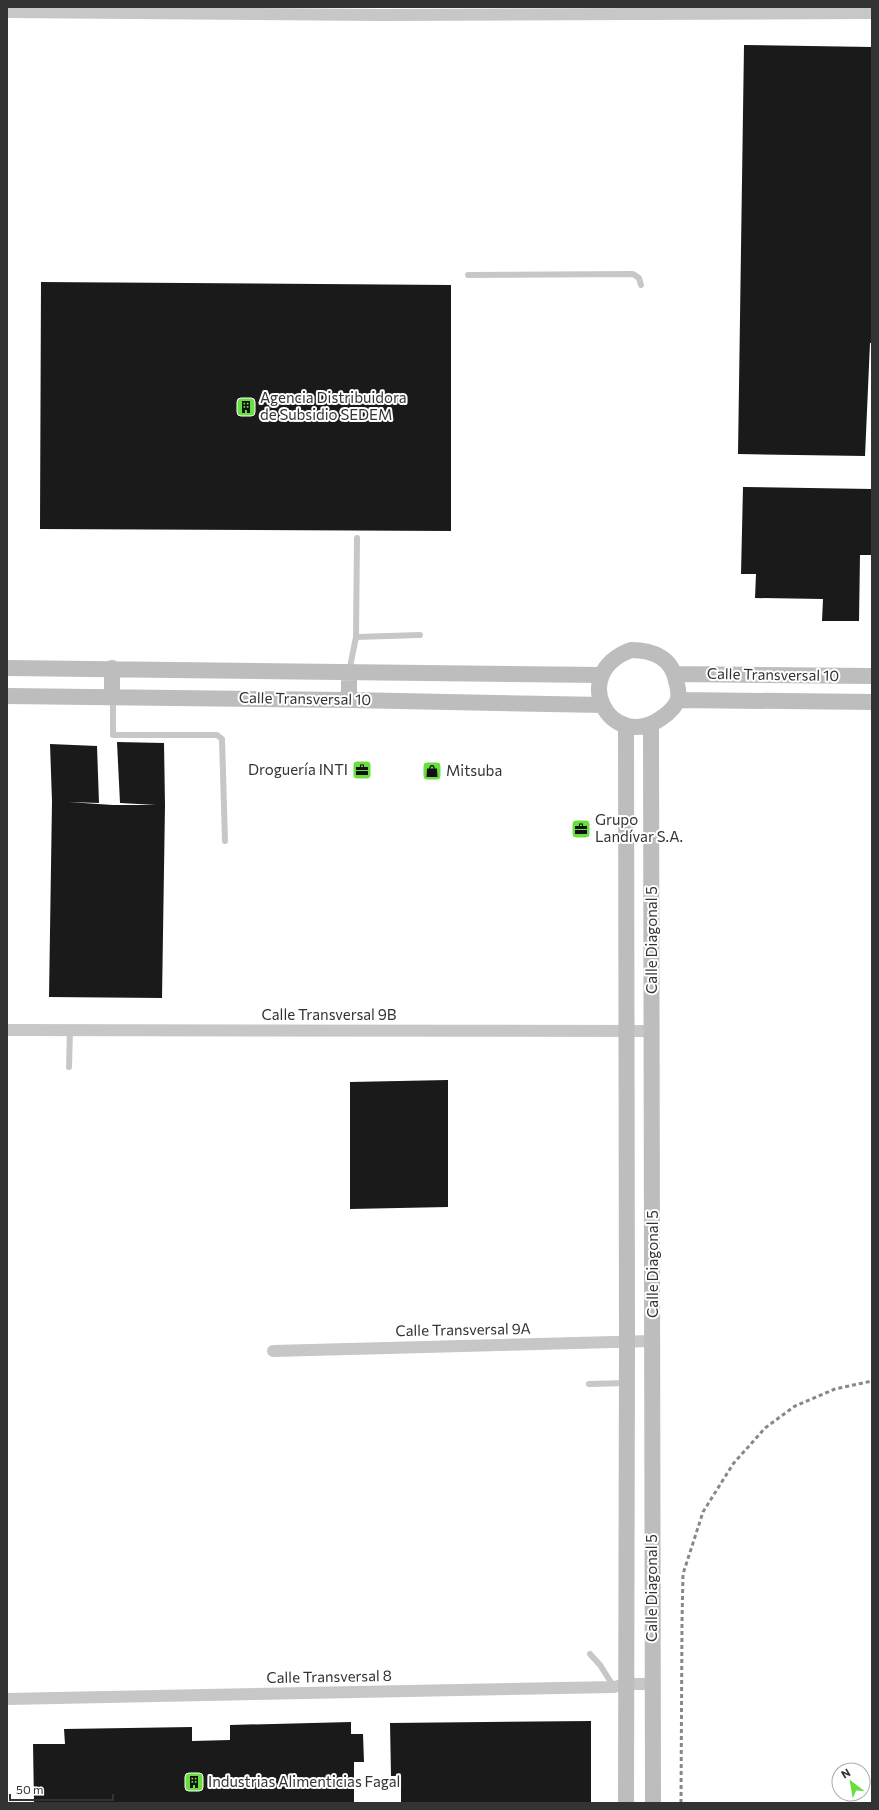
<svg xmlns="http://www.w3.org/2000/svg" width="879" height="1810" font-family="Commissioner,sans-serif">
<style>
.building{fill:#1a1a1a}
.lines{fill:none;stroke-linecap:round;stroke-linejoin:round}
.lane{stroke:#c7c7c7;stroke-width:6}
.street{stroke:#c7c7c7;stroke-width:12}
.secondary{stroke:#bdbdbd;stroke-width:16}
.rail{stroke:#888;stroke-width:3;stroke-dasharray:4 3;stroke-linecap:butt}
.labels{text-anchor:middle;stroke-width:4;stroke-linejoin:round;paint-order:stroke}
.poi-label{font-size:15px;fill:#333;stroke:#fff;text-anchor:start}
.street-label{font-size:15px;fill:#333;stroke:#fff}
</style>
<rect width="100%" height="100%" fill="#fff"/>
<path class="building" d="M744,45l128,2v296h-2l-5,113 -127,-2z
M41,282l410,3v246l-411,-2z
M743,487l129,2v66h-12l-1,66h-37l1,-22 -68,-1 1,-24h-15z
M117,742l47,1 1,62 -3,193 -113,-1 3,-196 -2,-57 47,2 2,57 -31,-1 45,3h43l-36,-2z
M448,1080v127l-98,2v-127z
M591,1721v82h-190v-27h-10l-1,-53z
M351,1722v12h12l1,28h-10v41h-320l-1,-59h32l-1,-15 128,-2v14l38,-1v-15z"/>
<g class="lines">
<path class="lane" d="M468,275l165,-1 6,4 2,7
M356,637l64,-2
M349,672l7,-35 1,-99
M113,699v36h104l5,4 3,102
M69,1067l1,-37
M589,1384l37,-1
M590,1654l10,11 14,22"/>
<path class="street" d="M7,12l375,3 490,-2
M7,1030l644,1
M273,1351l380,-10
M7,1699l607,-12 12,-3h26"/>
<path class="secondary" d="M631,650c22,0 41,8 45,31 2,6 3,13 2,18 -2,8 -12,16 -18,20 -49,33 -93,-45 -29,-69z
M7,668l594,7
M112,668v29
M675,674l197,2
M7,696l342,4 254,5
M349,700v-28
M678,700l194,2
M651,725l2,1078
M626,1803l1,-461 -1,-615"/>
<path class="rail" d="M681,1803l1,-181 1,-48 20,-62 30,-48 32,-36 30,-22 40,-17 37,-8"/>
</g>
<defs>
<g id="building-square" transform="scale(1)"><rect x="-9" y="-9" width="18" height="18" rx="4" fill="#68df3f" stroke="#fff"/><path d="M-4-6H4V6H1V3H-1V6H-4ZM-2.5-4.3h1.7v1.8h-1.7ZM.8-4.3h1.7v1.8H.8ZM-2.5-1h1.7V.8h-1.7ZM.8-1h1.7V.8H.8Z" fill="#111"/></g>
<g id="office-square" transform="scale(1)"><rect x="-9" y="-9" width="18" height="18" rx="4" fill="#68df3f" stroke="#fff"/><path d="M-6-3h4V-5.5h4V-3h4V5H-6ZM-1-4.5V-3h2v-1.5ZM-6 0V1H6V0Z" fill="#111"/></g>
<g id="shop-square" transform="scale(1)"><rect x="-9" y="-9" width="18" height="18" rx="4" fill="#68df3f" stroke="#fff"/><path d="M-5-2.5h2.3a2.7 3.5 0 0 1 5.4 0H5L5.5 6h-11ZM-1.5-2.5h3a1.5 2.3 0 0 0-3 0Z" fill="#111"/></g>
</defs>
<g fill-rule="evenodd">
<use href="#building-square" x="246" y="407"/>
<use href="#office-square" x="362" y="770"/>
<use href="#shop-square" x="432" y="771"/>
<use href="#office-square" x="581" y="829"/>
<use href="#building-square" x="194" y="1782"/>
</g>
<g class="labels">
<g class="poi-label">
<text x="260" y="403">Agencia Distribuidora<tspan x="260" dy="17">de Subsidio SEDEM</tspan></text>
<text x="348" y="775" text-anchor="end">Droguería INTI</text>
<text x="446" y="776">Mitsuba</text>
<text x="595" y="825">Grupo<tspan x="595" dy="17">Landívar S.A.</tspan></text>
<text x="208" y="1787">Industrias Alimenticias Fagal</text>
</g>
<g class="street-label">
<text transform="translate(773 675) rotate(1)" y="5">Calle Transversal 10</text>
<text transform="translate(305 699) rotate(1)" y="5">Calle Transversal 10</text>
<text transform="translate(652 940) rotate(-90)" y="5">Calle Diagonal 5</text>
<text x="329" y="1020">Calle Transversal 9B</text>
<text transform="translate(653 1264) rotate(-90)" y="5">Calle Diagonal 5</text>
<text transform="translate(463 1330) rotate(-1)" y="5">Calle Transversal 9A</text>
<text transform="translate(652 1588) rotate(-90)" y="5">Calle Diagonal 5</text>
<text transform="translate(329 1677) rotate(-1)" y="5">Calle Transversal 8</text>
</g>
</g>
<rect width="879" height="1810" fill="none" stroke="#333333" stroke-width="16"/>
<g transform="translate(851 1782) rotate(329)"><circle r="19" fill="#ffffff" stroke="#adadad"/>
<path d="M0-3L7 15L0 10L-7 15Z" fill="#68df3f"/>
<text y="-6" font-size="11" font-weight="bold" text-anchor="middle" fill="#333333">N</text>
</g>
<path d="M10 1794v6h103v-6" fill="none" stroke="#333333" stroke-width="2"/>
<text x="16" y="1794" font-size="12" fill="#333333" stroke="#ffffff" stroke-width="3" paint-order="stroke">50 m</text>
</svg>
